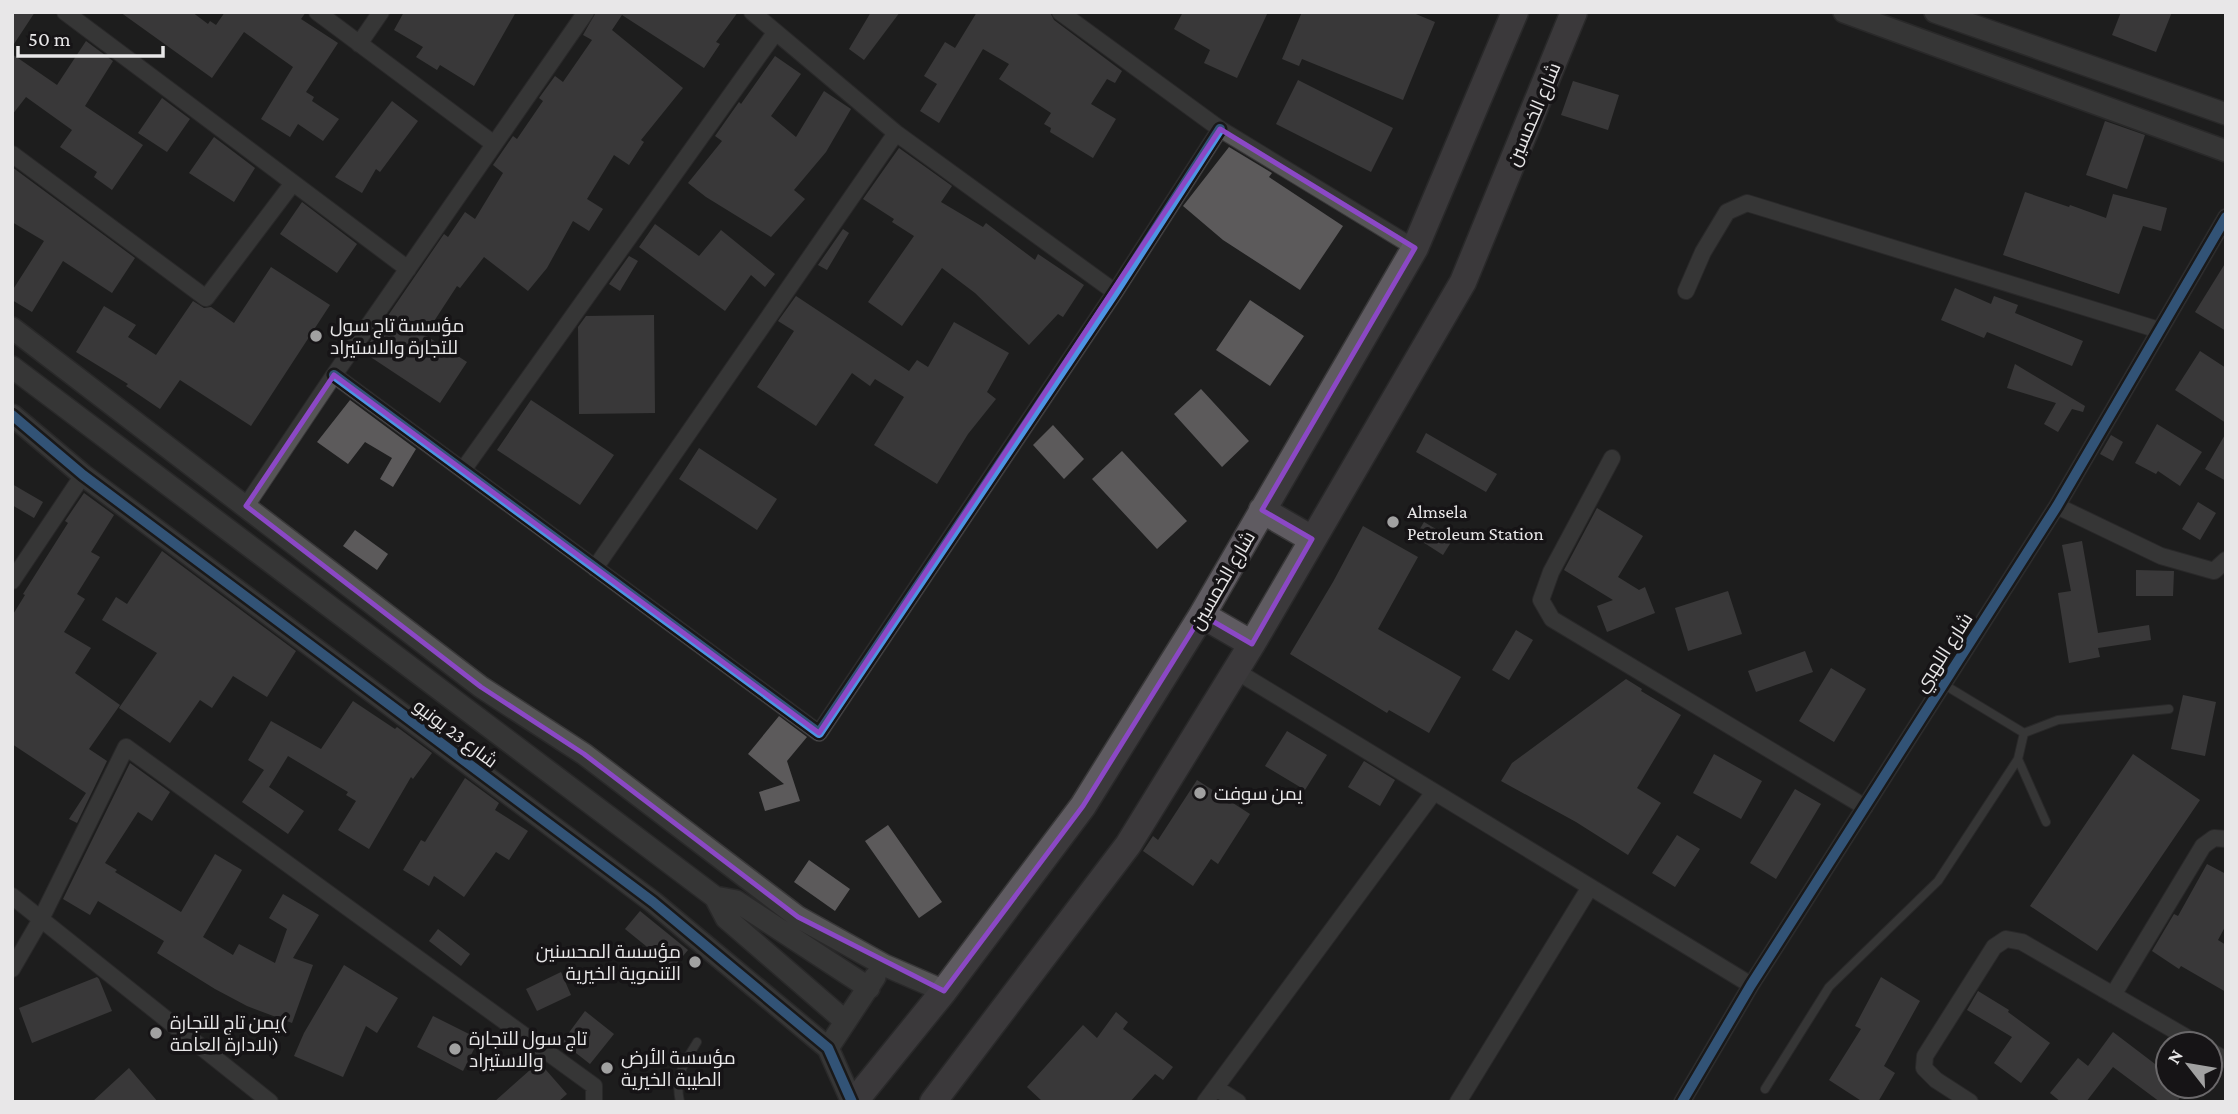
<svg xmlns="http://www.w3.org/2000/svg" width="2238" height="1114" font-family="'Crimson Pro',Cairo,serif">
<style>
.building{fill:#5c5a5b}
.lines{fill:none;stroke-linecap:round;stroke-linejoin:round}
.service-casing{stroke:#393839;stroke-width:10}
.minor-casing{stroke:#393839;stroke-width:18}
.tertiary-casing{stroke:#393839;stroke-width:24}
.primary-casing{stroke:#393839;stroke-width:29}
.service{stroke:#565556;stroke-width:8}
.minor{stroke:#565556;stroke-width:16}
.tertiary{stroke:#565556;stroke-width:21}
.primary{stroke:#5f5b61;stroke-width:26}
.cycleway-casing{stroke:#161416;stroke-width:15}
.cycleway{stroke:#4d94e3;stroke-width:10}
.marked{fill:none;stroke:#8b48c5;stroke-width:5;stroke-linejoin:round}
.poi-dot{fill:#a1a1a1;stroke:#161416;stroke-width:2.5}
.labels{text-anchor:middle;stroke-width:7;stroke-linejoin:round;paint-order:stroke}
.street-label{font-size:19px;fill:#e8e7e8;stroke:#161416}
.poi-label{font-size:19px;fill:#e8e7e8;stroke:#161416;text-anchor:start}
</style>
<rect width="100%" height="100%" fill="#1e1e1e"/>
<path class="building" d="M12,12h23l-23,35z
M120,12h72l16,12 2,-3 6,4 9,-13h81l-5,7 37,24 -32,49 8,5 -2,4 27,18 -16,22 -25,-17 -8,13 -29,-18 32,-52 -49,-35 -32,46z
M404,12h112l-42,74 -34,-21 -3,5 -21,-13 7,-10 -29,-17z
M596,12h142l-22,30 4,2 -16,24 -82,-53 -10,15 71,58 -42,52 3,2 -15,23 -15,-10 -27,44 16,10 -14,22 -16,-10 -26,47 -19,23 -44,-34 -24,31 -3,-2 -32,49 42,27 -27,41 -77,-51 81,-118 4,3 17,-25 10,7 28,-46 -10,-8 20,-29 4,3 26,-38 -4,-3 16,-22 8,6 29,-42 -9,-5z
M871,12h29l-36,48 -15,-11z
M977,12h73l4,8 68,51 -7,12 -8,-4 -16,25 25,15 -23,39 -43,-26 1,-4 -7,-4 7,-11 -52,-34 10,-15 -26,-15 -44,74 -19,-12 17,-27 -13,-8 21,-34 10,6z
M1183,12h85l-31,66 -33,-15 6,-13 -36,-21z
M1302,12h109l24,10 -32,78 -101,-41 -3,7 -17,-7z
M2121,12h51l-16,40 -44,-17z
M86,41l27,20 -28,45 58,39 -31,45 -18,-13 3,-5 -37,-25 12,-17 -46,-33 -14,18v-61l45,31z
M775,56l26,18 -30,42 25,21 28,-46 27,18 -25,43 -32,38 11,9 -34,38 -65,-40 -18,-14 34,-42 -7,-5 24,-34 2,2z
M1298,80l95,48 -22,44 -95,-48z
M1573,81l46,14 -11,35 -47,-15z
M162,98l28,21 -23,33 -29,-19z
M392,101l26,20 -38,51 -4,-3 -14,24 -27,-16z
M2105,121l40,14 -18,54 -41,-14z
M214,137l41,31 -21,34 -45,-29z
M1229,147l43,26 -3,4 74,49 -43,64 -77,-50 -40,-34z
M899,148l53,38 -11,16 42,25 3,-4 49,37 3,-6 46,31 -21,32 -5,-3 -29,31 -54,-52 -33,-25 -40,58 -34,-24 46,-66 -22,-14 2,-3 -31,-20z
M12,167l123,91 -23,35 -49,-32 -31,51 -20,-12v-9l32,-50 -32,-19z
M2025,192l44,15 1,-2 36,13 7,-24 54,14 -6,23 -18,-5 -24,68 -116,-39z
M302,202l55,42 -20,29 -57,-39z
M655,224l44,32 22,-26 54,44 -10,13 -14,-12 -26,36 -86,-64z
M843,229l6,4 -22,37 -9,-5z
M629,256l9,5 -18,30 -11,-7z
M2226,262v69l-31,-19z
M271,267l59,38 -79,121 -71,-46 -20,29 -34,-23 2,-2 -52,-32 28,-46 32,19 -8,12 28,18 37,-54 11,7 7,-1 23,16z
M1955,288l36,16 3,-8 24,9 -3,8 68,28 -11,25 -85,-34 -3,6 -43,-18z
M796,296l113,75 8,-11 11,7 26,-45 55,31 -22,39 9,7 -28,35 -31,50 -63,-39 30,-48 -29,-18 -5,7 -18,-13 -36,53 -59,-39 37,-56 -16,-10z
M1250,300l54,36 -34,50 -54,-36z
M654,315l1,98 -76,1 -1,-87 8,-11z
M2200,351l26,17v55l-51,-33z
M2015,364l70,42 -2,6 -11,-3 -14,23 -14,-8 12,-21 -49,-15z
M1201,389l48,52 -27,26 -48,-53z
M350,400l66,49 -23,38 -13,-8 12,-21 -27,-16 -17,22 -31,-22z
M531,400l83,55 -34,50 -83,-55z
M2157,424l45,28 -22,34 -22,-15 -2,3 -21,-11z
M1053,425l31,34 -20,20 -31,-34z
M1426,433l71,41 -11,18 -70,-40z
M2226,433v48l-21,-12z
M2111,435l12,7 -10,19 -13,-7z
M699,448l78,51 -20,31 -78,-51z
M1122,451l65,70 -30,28 -65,-70z
M12,484l31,18 -9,16 -22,-13z
M84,493l30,22 -23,37 9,5 -23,37 8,5 -21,33 27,16 -16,25 45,32 -31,44 18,12 -30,62 -8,-4 17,-26 -74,-49v-128l13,-21 -2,-1 45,-71 -3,-2z
M2198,502l18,11 -16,27 -18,-11z
M1597,508l46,28 -25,41 21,13 6,-3 10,26 -48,19 -10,-26 16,-6 -49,-30z
M1424,522l29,17 -10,16 -28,-18z
M1363,526l55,31 -40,72 83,48 -32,56 -40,-23 -2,3 -97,-59 43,-72z
M355,530l33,24 -11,16 -34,-24z
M2082,541l16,92 51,-8 2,15 -53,8 2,9 -31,6 -11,-70 13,-2 -9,-46z
M162,551l134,100 -29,46 -34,-21 -21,32 -12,-8 -30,43 -51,-35 38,-55 -55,-33 14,-23 11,7z
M2136,570l38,1 -1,25h-37z
M1728,591l14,43 -54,17 -13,-43z
M1516,630l17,10 -24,40 -17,-10z
M1805,651l8,21 -57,20 -8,-21z
M1831,668l35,21 -32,53 -35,-21z
M1626,679l16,10 -1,2 40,24 -44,73 24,15 -33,52 -52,-33 -75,-41 11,-18z
M2183,695l33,7 -11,54 -34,-7z
M353,701l42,28 2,-2 35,26 -19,26 -2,-2 -42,72 -31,-19 18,-29 -10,-6 2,-3 -60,-36 -19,31 35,24 -16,23 -46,-32 22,-32 -16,-10 23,-39 50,28z
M779,716l28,21 -20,24 13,40 -35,10 -6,-19 25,-8 -36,-30z
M1287,731l40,24 -22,35 -40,-24z
M1714,754l48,27 -21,38 -48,-26z
M2133,754l67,46 -103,151 -67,-45z
M1364,761l31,19 -15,26 -32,-19z
M130,763l40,29 -18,29 -14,-9 -33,51 12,7 -2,2 66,40 34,-58 27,16 -39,67 30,18 6,-11 36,19 12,-34 -18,-11 14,-24 36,21 -26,43 20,7 -21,58 -45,-17 -32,-17 -58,-36 7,-12 -66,-40 -8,14 -27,-16z
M465,778l34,25 -4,7 33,21 -19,29 -13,-8 -32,45 -30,-21 -5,10 -26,-16 18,-30 4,2z
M1197,780l53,34 -32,50 -7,-5 -18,27 -50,-35 10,-15 5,4z
M1795,789l26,15 -45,75 -26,-16z
M888,825l54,77 -23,16 -54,-77z
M1677,835l23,14 -25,38 -23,-14z
M809,860l41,29 -15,22 -41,-29z
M2207,864l19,10v51l-8,15 8,5v47l-45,-26 -2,3 -27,-18 22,-37 4,2z
M640,911l48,39 -15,18 -48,-39z
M438,929l32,25 -9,12 -32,-25z
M344,965l54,33 -21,35 -11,-7 -23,51 -49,-21 10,-23z
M561,972l10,23 -34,16 -11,-22z
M97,977l2,2 13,32 -80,32 -13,-35z
M1881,977l39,24 -36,65 11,7 -17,29h-15l-34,-22 32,-51 -6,-3z
M1978,991l31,19 -1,2 42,31 -29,40 -27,-20 18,-26 -45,-27z
M585,1011l29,23 -24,30 -28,-22z
M1116,1012l12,10 -5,7 50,38 -10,13 -8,-6 -25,28h-87l-16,-15 56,-62 14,13z
M433,1016l46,23 -16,32 -46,-24z
M2113,1032l46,35 9,-13v32h20l-11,16h-17l-47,-35 -27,35h-25l-11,-9 28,-35 10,8z
M539,1062l28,32 -9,8h-64z
M129,1068l29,34h-66z"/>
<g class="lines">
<g class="service-casing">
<path id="service" d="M1943,684l81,49 -6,26 28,63
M2024,733l34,-13 111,-11
M1765,1089l64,-102 109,-106 80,-122
M680,1102c-6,-27 4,-38 17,-60"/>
</g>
<g class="minor-casing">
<path id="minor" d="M65,12l343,257
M317,12l177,132
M752,12l144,121 219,159
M1060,12l160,117 195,119
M359,44l22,-32
M12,154l194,144 87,-115
M1686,291l17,-39 24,-40 20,-9 412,127
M334,375l485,358 296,-441 105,-163
M1612,458l-61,114 -10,28 11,19 313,188
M463,470l312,-437
M246,506l88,-131 252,-363
M2057,506l104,50 53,15 12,-11
M595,568l301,-435
M12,581l71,-106
M1236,671l515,314
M12,896l258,206
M12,969l29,-50 85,-172 468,339v16
M2113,995l90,-149 11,-8 12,1
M2210,1051l16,9
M1216,1088l22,14
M1205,1102l229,-310
M1458,1102l132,-215
M1682,1102l69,-117 306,-479 169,-289
M1970,1102l-34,-22 -12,-12 1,-12 69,-109 12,-8 16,3 176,102"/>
</g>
<g class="tertiary-casing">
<path id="tertiary" d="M1844,12l382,139
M1935,12l291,102
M12,328l469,359 103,67 214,163 86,48 60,26
M12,367l703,530 21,4 133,87
M12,415l71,60 570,427 175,146 24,54
M715,897l11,21 119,103
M828,1048l47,-71"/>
</g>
<g class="primary-casing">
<path id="primary" d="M1262,510l50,29
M1202,615l50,29
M854,1102l90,-111 139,-185 119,-191 213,-367 100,-236
M933,1102l195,-257 124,-201 211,-362 111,-270"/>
</g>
<use href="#service" class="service"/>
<use href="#minor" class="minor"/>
<use href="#tertiary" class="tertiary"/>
<use href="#primary" class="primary"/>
<g class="cycleway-casing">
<path id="cycleway" d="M334,375l485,358 296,-441 105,-163
M12,415l71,60 570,427 175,146 24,54
M1682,1102l69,-117 306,-479 169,-289"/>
</g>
<use href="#cycleway" class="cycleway"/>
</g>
<path d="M0 0H2238V1114H0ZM1220,129l195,119 -153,262 50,29 -60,105 -50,-29 -119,191 -139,185 -146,-74 -214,-163 -103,-67 -235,-181 88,-131 485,358z" fill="#1e1e1e" fill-opacity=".55" fill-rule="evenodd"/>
<path class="marked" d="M1220,129l195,119 -153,262 50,29 -60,105 -50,-29 -119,191 -139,185 -146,-74 -214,-163 -103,-67 -235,-181 88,-131 485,358z"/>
<g class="poi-dot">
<circle cx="316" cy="336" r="7"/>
<circle cx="1393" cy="522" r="7"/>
<circle cx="1200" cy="793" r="7"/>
<circle cx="695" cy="962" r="7"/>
<circle cx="156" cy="1033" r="7"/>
<circle cx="455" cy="1049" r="7"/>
<circle cx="607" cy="1068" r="7"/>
</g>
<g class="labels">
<g class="street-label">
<text transform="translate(1533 114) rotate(-67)" y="7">شارع الخمسين</text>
<text transform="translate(1222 580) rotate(-60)" y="7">شارع الخمسين</text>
<text transform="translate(1943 652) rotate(-57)" y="7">شارع اللهبي</text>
<text transform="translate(456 733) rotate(37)" y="7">شارع 23 يونيو</text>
</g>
<g class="poi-label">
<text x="330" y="332">مؤسسة تاج سول<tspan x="330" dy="22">للتجارة والاستيراد</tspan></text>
<text x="1407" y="518">Almsela<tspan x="1407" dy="22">Petroleum Station</tspan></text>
<text x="1214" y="800">يمن سوفت</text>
<text x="681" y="958" text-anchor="end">مؤسسة المحسنين<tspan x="681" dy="22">التنموية الخيرية</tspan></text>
<text x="170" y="1029">يمن تاج للتجارة(<tspan x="170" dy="22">الادارة العامة)</tspan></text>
<text x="469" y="1045">تاج سول للتجارة<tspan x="469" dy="22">والاستيراد</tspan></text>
<text x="621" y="1064">مؤسسة الأرض<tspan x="621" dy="22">الطيبة الخيرية</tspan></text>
</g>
</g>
<rect width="2238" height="1114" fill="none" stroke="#e8e7e8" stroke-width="28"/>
<g transform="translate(2189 1065) rotate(301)"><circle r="33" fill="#161416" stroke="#6a686a" stroke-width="2"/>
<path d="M0-5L12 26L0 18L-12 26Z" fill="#a1a1a1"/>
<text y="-10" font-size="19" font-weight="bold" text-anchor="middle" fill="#e8e7e8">N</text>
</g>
<path d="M18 46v10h145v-10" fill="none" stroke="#e8e7e8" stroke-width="3.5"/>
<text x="28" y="46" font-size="21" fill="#e8e7e8" stroke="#161416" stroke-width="5" paint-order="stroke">50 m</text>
</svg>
